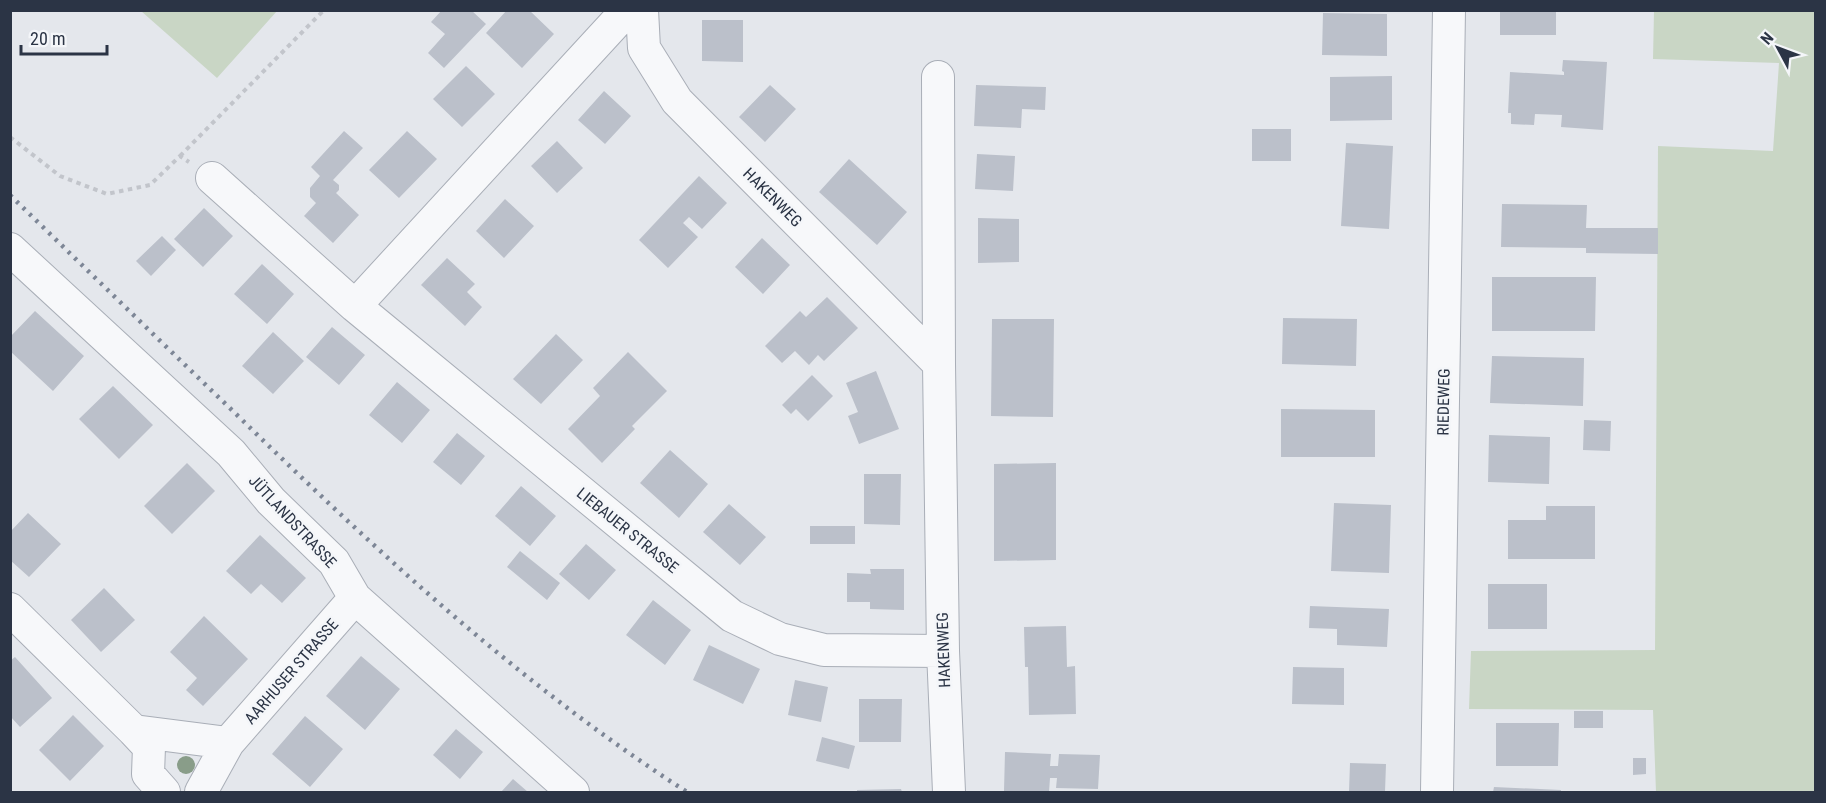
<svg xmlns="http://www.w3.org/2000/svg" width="1826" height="803" font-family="'Roboto Condensed',sans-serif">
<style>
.green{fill:#c9d6c5}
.building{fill:#bbc0ca}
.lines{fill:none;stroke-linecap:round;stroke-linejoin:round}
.minor-casing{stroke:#a9aeb7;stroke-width:34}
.path{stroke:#c2c5cb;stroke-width:4;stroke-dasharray:4.5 4.5;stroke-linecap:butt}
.minor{stroke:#f7f8fa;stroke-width:32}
.rail{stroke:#7d8696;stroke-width:4.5;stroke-dasharray:3 6;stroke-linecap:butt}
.tree{fill:#899d89}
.labels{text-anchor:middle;stroke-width:5;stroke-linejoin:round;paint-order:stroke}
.street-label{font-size:16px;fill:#2b3445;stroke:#f4f6f9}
</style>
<rect width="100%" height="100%" fill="#e4e7ec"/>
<path class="green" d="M141,11h136l-60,67z
M1654,11h161v781h-159l-3,-82 -184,-1 2,-58 184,-1 3,-504 115,5 6,-88 -126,-4z"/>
<path class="building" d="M442,10h29l15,14 -42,44 -16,-15 17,-19 -14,-12z
M507,10h22l25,24 -32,34 -36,-35z
M1500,10h56v25h-56z
M1323,13l64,1v42l-65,-1z
M702,20h41v42l-41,-1z
M1563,60l44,2 -4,68 -42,-3 1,-12 -27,-1 -1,11 -23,-1v-11h-3l2,-41 54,3v-3l-2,-1z
M466,66l29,28 -33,33 -29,-28z
M1392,76v44l-62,1v-44z
M770,85l26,24 -31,33 -26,-25z
M976,85l70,2 -1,23 -23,-1 -1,19 -47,-2z
M604,91l27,25 -26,28 -27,-24z
M1252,129h39v32h-39z
M344,131l19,17 -30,32 6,5v5l-3,3 23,22 -26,28 -29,-27 12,-13 -6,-6v-9l10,-12 -9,-9z
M407,131l30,28 -38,39 -30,-28z
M557,141l26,27 -26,25 -26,-27z
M1346,143l47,3 -4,83 -48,-3z
M977,154l38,2 -2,35 -38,-2z
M849,159l58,53 -30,33 -58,-53z
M699,176l28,27 -25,26 -13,-12 -6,6 15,14 -30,31 -29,-28z
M505,199l29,27 -30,32 -28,-27z
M1502,204l85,1 -1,23h72v26l-72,-1v-5l-85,-1z
M204,208l29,28 -30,31 -29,-28z
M978,218l41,1v43l-41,1z
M162,236l14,14 -25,26 -15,-15z
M762,238l28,27 -27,29 -28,-27z
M447,258l28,26 -8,8 15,15 -17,19 -44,-41z
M262,264l32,30 -27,30 -33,-30z
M1492,277h104l-1,54h-103z
M827,297l31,31 -34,33 -6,-6 -9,10 -14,-14 -13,12 -17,-17 35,-35 6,6z
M35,311l49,45 -31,35 -43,-40v-14z
M1283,318l74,1 -1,47 -74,-2z
M992,319h62l-1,98 -62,-1z
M332,327l33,28 -26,30 -33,-28z
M273,332l31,29 -31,33 -31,-28z
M556,334l27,26 -42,44 -28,-25z
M628,352l39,39 -35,35 3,3 -33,34 -34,-34 32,-33 -7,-8z
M1492,356l92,2 -1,48 -93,-3z
M876,371l23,58 -40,15 -11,-28 10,-4 -12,-29z
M812,375l21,21 -25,25 -12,-12 -5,5 -9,-9z
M397,382l33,28 -28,33 -33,-28z
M113,386l40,39 -34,34 -40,-40z
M1281,409l94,1v47h-94z
M1584,420l27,1 -1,30 -27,-1z
M457,433l28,23 -24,29 -28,-23z
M1489,435l61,2 -1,47 -61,-2z
M670,450l38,34 -29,34 -39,-35z
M187,463l28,28 -43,43 -28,-28z
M1056,463v97l-62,1v-97z
M864,474h37l-1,51 -36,-1z
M521,486l35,30 -26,30 -35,-30z
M1334,503l57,2 -2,68 -58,-2z
M729,504l37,33 -26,28 -37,-33z
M1546,506h49v53h-87v-39h38z
M28,513l33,31 -32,33 -19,-17v-28z
M810,526h45v18h-45z
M260,535l46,43 -24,25 -21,-19 -10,10 -25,-23z
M586,544l30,26 -27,30 -30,-26z
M520,551l40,32 -13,17 -40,-33z
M870,569h34v41l-34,-1v-7h-23v-29l24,1z
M1488,584h59v45h-59z
M104,588l31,32 -34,32 -30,-32z
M653,600l38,30 -26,35 -39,-30z
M1310,606l79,3 -2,38 -50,-2v-16l-28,-1z
M204,616l44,43 -45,47 -17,-16 11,-12 -27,-26z
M1066,626l1,41 8,-1 1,48 -47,1 -1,-48h-3l-1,-40z
M709,645l51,24 -17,35 -50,-24z
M361,656l39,33 -35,41 -39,-34z
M15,657l37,41 -32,29 -10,-11v-55z
M1293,667l51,1v37l-52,-1z
M795,680l33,7 -7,35 -33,-7z
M859,699h43l-1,43h-42z
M1574,711h29v17h-29z
M73,715l31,31 -34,35 -31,-31z
M305,716l38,33 -33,38 -38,-33z
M1496,723h63l-1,43h-62z
M456,729l27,23 -23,27 -27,-24z
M822,737l33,9 -6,23 -33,-8z
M1005,752l46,2 -1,12h8l1,-12 41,1 -2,34 -42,-1 1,-10h-7l-1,14 -45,-1z
M1633,758h13v16l-13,1z
M1350,763l36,1 -1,28h-36z
M513,779l15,13h-27z
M1494,787l67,3v2h-68z
M901,789l1,3h-45v-2z"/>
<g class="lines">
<g class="minor-casing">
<path id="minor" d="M642,10l2,38 33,53 262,263 4,287 6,141
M938,77l1,287
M212,178l143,128 377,310 48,23 44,11 119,1
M10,249l221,204 40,48 63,61 21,36 218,194
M355,306l263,-286 19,-10
M10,609l124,122 94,12 127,-145
M134,731l15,16 -1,27 16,18
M201,792l27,-49
M1437,792l12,-782"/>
</g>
<path class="path" d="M10,137l50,39 47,18 43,-9 30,-29 9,6
M180,156l144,-146"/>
<use href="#minor" class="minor"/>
<path class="rail" d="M10,195c75,73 150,146 225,218 141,138 286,272 452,379"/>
</g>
<circle class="tree" cx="186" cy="765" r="9"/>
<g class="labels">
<g class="street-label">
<text transform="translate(773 197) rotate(45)" y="6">HAKENWEG</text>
<text transform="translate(1443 402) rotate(-89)" y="6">RIEDEWEG</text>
<text transform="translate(293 521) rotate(47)" y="6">JÜTLANDSTRASSE</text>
<text transform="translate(628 530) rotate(39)" y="6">LIEBAUER STRASSE</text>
<text transform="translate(943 650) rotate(-92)" y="6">HAKENWEG</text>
<text transform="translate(291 671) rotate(-49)" y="6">AARHUSER STRASSE</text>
</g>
</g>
<rect width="1826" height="803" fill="none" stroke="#2b3445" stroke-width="24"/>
<g transform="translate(1778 48) rotate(311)" stroke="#f4f6f9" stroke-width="4.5" paint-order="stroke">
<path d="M0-4.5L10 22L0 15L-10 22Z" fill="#2b3445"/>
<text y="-9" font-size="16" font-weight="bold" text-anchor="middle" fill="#2b3445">N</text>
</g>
<path d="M21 45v9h86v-9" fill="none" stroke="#2b3445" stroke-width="3"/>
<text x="30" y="45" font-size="18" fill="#2b3445" stroke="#f4f6f9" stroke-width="4.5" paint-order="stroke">20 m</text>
</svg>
